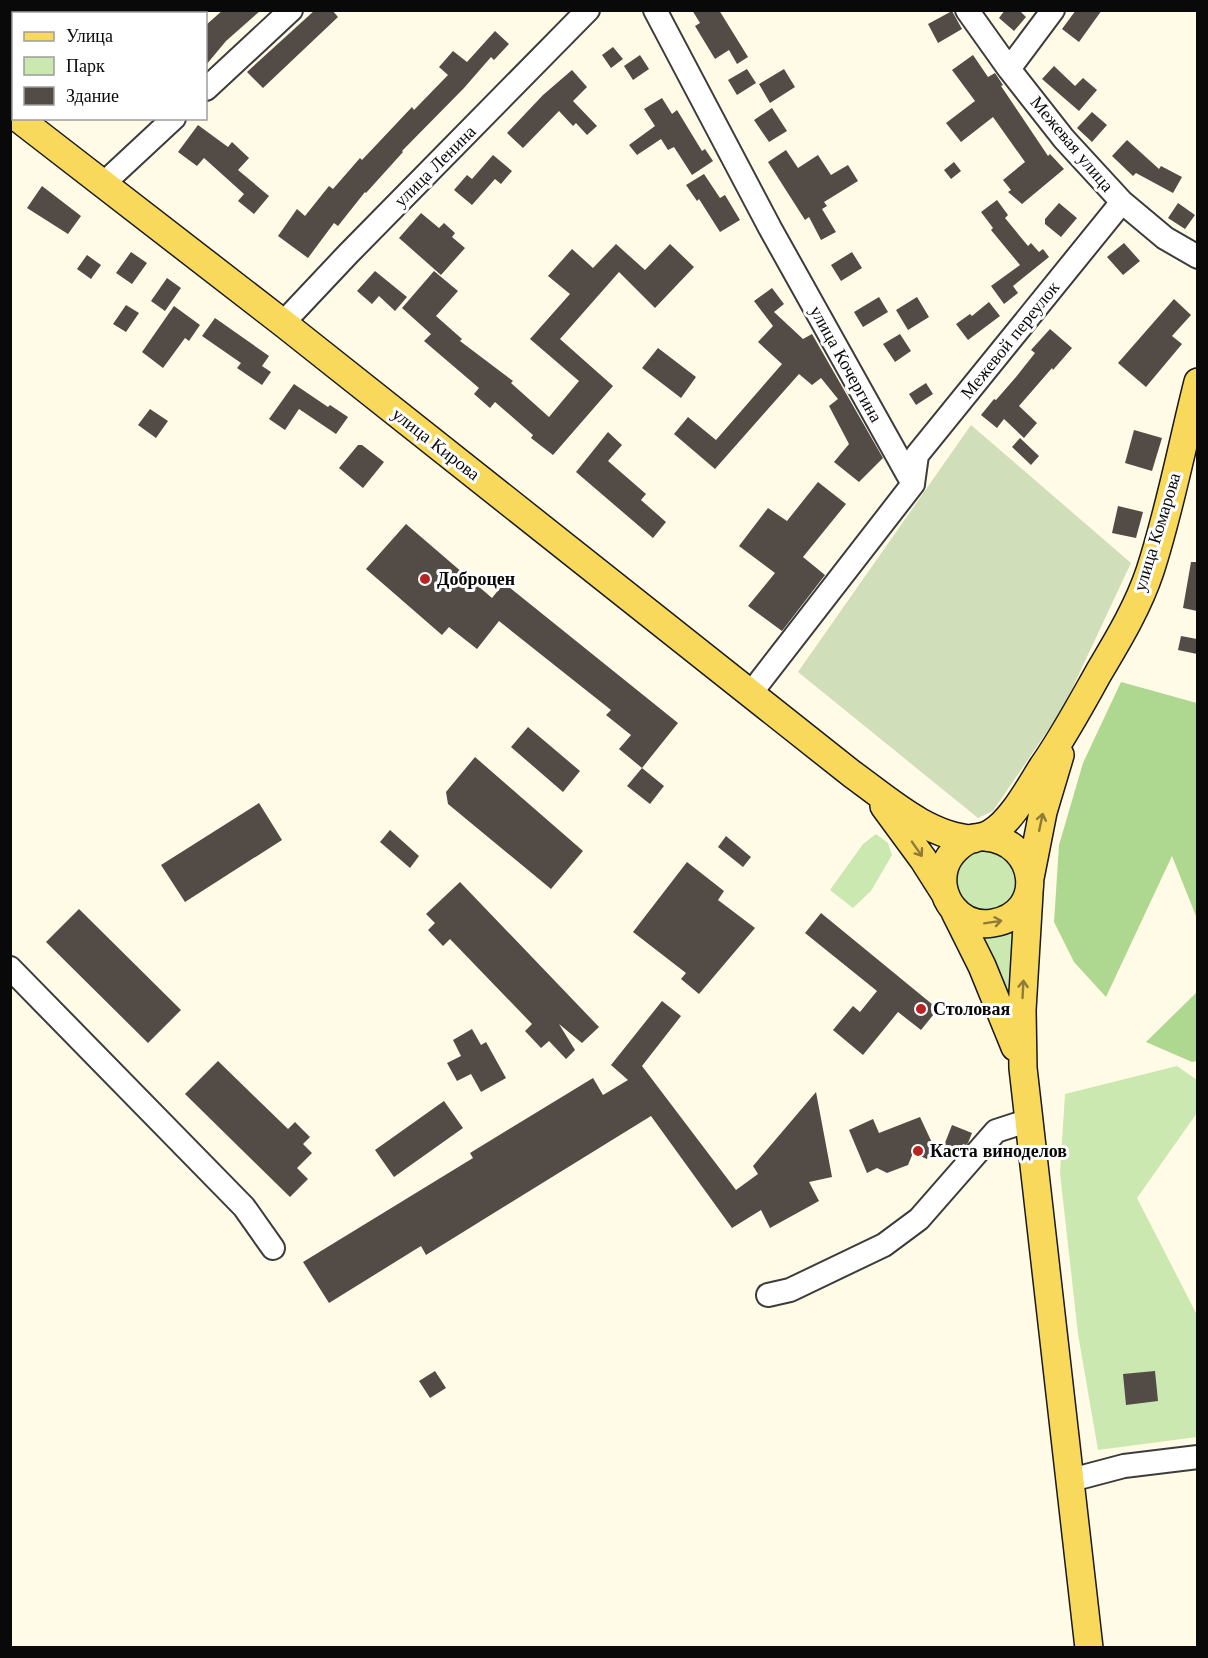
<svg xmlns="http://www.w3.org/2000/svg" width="1208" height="1658" font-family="'Libre Baskerville',serif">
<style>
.green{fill:#cbe8b1}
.forest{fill:#aed890}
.cemetery{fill:#d1deba}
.building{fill:#524b46}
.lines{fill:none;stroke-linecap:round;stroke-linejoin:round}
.minor-casing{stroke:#3c3c3c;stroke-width:26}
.major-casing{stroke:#1a1a1a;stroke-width:30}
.minor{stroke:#fff;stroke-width:22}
.major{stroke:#f9d95c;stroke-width:27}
.oneway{stroke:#8d7b37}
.poi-dot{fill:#b82324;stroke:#fff;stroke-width:2}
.labels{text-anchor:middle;stroke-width:6;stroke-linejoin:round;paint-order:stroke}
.street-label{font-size:18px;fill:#090909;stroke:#fff}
.poi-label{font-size:18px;font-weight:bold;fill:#090909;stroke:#fff;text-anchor:start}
</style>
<rect width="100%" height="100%" fill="#fffbe6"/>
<path class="green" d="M876,834l12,9 4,12 -21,36 -18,17 -23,-18 33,-46z
M970,849l33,2 17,29 -10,25 -29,9 -27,-22 5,-34z
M1016,923l-7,76 -33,-69z
M1177,1066l20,14v33l-60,85 60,117v122l-99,13 -20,-116 -18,-161 5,-79z"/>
<path class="forest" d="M1121,682l76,21 1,218 -26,-65 -66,141 -32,-35 -20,-40 5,-77 24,-82z
M1197,992v69l-5,1 -46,-20z"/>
<path class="cemetery" d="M971,425l160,138 -68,145 -70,103 -15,7 -180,-146z"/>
<path class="building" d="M223,10h38l-35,31 -20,24v-40z
M315,10h17l6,7 -75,71 -16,-16z
M692,10h27l29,47 -11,7 -8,-14 -14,9 -20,-33 5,-3z
M1005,10h14l7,7 -12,14 -15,-13z
M1076,10h26l-23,32 -17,-13z
M952,11l10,18 -24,14 -10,-19z
M495,31l14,13 -15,16 -3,-3 -27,31 -62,63 1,1 -37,41 -1,-1 -27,34 -4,-3 -26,35 -30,-22 19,-27 8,7 24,-30 4,3 27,-31 2,2 50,-53 2,3 34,-35 -9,-8 14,-16 14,11z
M613,47l10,12 -12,9 -9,-13z
M640,55l9,14 -16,11 -9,-14z
M973,55l15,22 7,-4 8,12 -2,1 47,70 2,-2 14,15 -42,35 -14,-12 3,-2 -8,-10 22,-18 -32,-45 -32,25 -15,-19 29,-22 -23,-31z
M1054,66l21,20 8,-8 14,12 -18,21 -37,-32z
M747,69l9,14 -19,12 -9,-15z
M784,69l11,18 -25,16 -11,-19z
M572,70l15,17 -14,14 24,25 -10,9 -11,-12 -3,3 -14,-15 -36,37 -16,-15 36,-38z
M662,98l10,16 5,-4 25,41 3,-2 8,12 -21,14 -18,-28 -6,3 -7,-11 -24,16 -8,-10 26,-19 -11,-17z
M772,108l15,23 -18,11 -15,-22z
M1092,112l15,13 -15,17 -15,-14z
M198,125l30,22 4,-5 17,16 -11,12 31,26 -15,18 -16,-13 6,-7 -40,-36 -7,8 -19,-14z
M1127,140l32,29 2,-3 21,11 -9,16 -37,-20 -3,3 -21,-20z
M786,150l12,18 20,-13 13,20 17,-10 10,16 -34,21 3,4 -5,3 14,23 -15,8 -12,-23 -4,3 -37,-58z
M493,155l19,16 -11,13 -6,-5 -23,26 -18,-15 13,-15 5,4z
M954,162l7,9 -10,8 -7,-9z
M704,174l16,24 5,-3 15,25 -20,12 -21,-33 -2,2 -11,-16z
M42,186l39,30 -13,18 -41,-26z
M997,200l11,15 -3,3 23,28 3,-3 8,9 4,-3 6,8 -36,29 5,7 -14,11 -13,-18 29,-21 -29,-35 2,-2 -12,-16z
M1059,203l18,15 -16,19 -16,-13v-5z
M1178,203l17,12 -10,14 -17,-11z
M421,213l18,15 5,-5 11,10 -3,4 13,11 -24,27 -42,-37z
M1124,243l16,18 -17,14 -16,-18z
M616,244l29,26 25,-26 24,23 -39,41 -36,-36 -59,67 53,47 -60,69 -22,-17 2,-3 -38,-33 -5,6 -16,-14 5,-6 -55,-47 7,-7 -29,-26 32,-37 24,20 -22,25 26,23 -2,2 53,40 -2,2 38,34 30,-36 -49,-42 40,-45 -22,-18 24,-27 21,19z
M131,252l16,11 -15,21 -16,-11z
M852,252l10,16 -21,13 -10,-16z
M87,255l14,10 -10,14 -14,-10z
M375,271l32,26 -12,14 -16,-15 -7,8 -15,-13z
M167,278l14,10 -16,23 -14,-10z
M772,288l12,16 -10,8 29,27 9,-5 71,124 -24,24 -25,-20 15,-18 -20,-38 9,-7 -17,-21 -9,7 -13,-11 -84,95 -41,-35 14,-17 28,23 66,-76 -24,-22 15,-16 -19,-25z
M879,297l9,15 -25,15 -9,-15z
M917,297l12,20 -21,13 -12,-20z
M1174,299l17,16 -19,21 10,8 -36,43 -28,-24z
M989,302l11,14 -32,24 -12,-16 14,-10 2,2z
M126,305l13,8 -13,19 -13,-8z
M174,306l26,19 -11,16 -4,-3 -22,30 -21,-16z
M215,318l54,38 -7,10 9,6 -9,13 -25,-17 4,-5 -39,-27z
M1050,329l22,19 -19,22 -1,-2 -33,38 18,17 -13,15 -20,-19 -7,9 -16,-13 13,-16 2,1 20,-23 19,-24 -4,-3z
M900,334l11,17 -16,11 -12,-18z
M658,348l38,29 -15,21 -39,-30z
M926,383l7,11 -17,11 -7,-11z
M294,384l34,23 2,-2 18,12 -12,17 -37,-25 -14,21 -16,-11z
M150,409l18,12 -12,17 -18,-13z
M1134,430l28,8 -10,33 -27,-8z
M608,432l14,13 -14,16 38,33 -5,6 25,22 -13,16 -77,-66z
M1020,438l19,18 -8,9 -19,-18z
M358,445h4l22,17 -21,26 -24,-20z
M818,482l28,22 -43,53 22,18 -43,56 -34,-25 27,-33 -36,-27 29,-38 19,13z
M1118,506l25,6 -7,26 -24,-5z
M406,524l86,74 12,-15 174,140 -36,45 -23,-19 12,-14 -25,-20 5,-5 -112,-89 -22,28 -28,-22 -7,8 -76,-66z
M1191,562h6v49l-14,-3z
M1181,636l16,3v15l-19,-4z
M528,727l52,44 -17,21 -52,-45z
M475,757l108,94 -32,38 -103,-85 -2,-12z
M642,768l22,18 -14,18 -23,-18z
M259,803l23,37 -97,62 -24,-37z
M390,830l29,26 -9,12 -30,-26z
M726,836l25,21 -8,10 -25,-20z
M687,862l37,29 -6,9 37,28 -56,66 -18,-15 5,-6 -53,-41z
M460,882l139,145 -17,16 -23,-19 16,26 -9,9 -17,-18 -8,7 -16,-17 7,-7 -82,-85 -7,7 -15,-16 7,-7 -9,-9z
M79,909l102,101 -33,33 -102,-101z
M821,913l117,96 -17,21 -23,-18 -35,43 -30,-25 20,-24 7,6 17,-21 -72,-58z
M662,1001l19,15 -39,50 94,124 22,-16 -5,-8 63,-74 16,85 -23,5 10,19 -49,27 -9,-18 -29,18 -81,-112 -225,139 -5,-9 -92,57 -26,-41 170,-104 -3,-5 123,-75 10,17 25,-15 -17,-15z
M472,1029l9,16 5,-3 20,36 -25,14 -10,-18 -14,7 -10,-18 14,-7 -8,-16z
M218,1061l70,68 7,-7 15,15 -7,7 9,9 -15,15 11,11 -18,18 -105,-103z
M444,1101l19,27 -69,49 -19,-27z
M920,1117l14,30 -7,12 -14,-6 -5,12 -21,8 -10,-5 -10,5 -18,-43 24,-11 6,14z
M952,1125l20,8 -4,10 -2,2 -3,-1 -5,10 -15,-6z
M435,1371l11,17 -16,10 -11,-17z
M1155,1371l3,30 -32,4 -3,-31z"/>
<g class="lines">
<g class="minor-casing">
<path id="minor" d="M655,10l115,218 143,256 -162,209
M967,10l42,59 55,70 58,63 43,36 33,19
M23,14l2,-4
M10,32l4,-4
M1009,69l44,-59
M206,89l85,-79
M102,185l72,-67
M283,323l65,-69 240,-244
M913,484l4,-29 205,-253
M10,968l234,239 29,41
M768,1295l22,-5 94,-45 35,-26 77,-88 34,-11
M1071,1480l53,-14 74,-9"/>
</g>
<g class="major-casing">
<path id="major" d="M18,118l265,205 569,451c35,25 76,63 121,65
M884,806l39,53 21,33
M985,837c54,4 62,77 8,86 -33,6 -58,-27 -48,-57 4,-12 16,-24 29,-28 6,-1 11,-1 17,-5 21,-12 39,-47 52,-67 21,-30 38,-62 56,-94 19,-32 39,-65 51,-101 20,-61 32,-126 48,-189
M1030,878l13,-66 17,-57
M1029,893l-7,117 1,58 66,580
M955,912l27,54 33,81"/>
</g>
<use href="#minor" class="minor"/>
<use href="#major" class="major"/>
</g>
<defs><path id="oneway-shaft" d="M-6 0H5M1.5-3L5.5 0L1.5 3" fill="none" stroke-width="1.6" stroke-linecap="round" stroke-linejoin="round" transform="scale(1.5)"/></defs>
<g class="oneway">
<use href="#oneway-shaft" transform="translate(1041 822) rotate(-78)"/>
<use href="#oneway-shaft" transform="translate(917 849) rotate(55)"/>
<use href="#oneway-shaft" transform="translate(993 922) rotate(-9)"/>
<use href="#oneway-shaft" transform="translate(1023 989) rotate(-87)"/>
</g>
<g class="poi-dot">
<circle cx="425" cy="579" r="6"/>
<circle cx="921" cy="1009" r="6"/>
<circle cx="918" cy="1151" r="6"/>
</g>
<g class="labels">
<g class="street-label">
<text transform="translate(1072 144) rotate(50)" y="6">Межевая улица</text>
<text transform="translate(435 166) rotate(-45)" y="6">улица Ленина</text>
<text transform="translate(1010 340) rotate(-51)" y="6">Межевой переулок</text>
<text transform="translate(846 364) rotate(61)" y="6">улица Кочергина</text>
<text transform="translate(436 444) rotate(38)" y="6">улица Кирова</text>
<text transform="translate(1157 532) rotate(-73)" y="6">улица Комарова</text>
</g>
<g class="poi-label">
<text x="437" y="585">Доброцен</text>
<text x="933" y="1015">Столовая</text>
<text x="930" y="1157">Каста виноделов</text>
</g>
</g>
<rect width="1208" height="1658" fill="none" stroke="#090909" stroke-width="24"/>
<rect x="12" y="12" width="195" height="108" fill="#ffffff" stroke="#9d9d9d" stroke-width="1.5"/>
<rect x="24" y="32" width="30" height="9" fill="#f9d95c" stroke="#9d9d9d" stroke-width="1.5"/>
<text x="66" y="42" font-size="18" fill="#090909">Улица</text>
<rect x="24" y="57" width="30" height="18" fill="#cbe8b1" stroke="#9d9d9d" stroke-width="1.5"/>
<text x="66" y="72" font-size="18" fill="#090909">Парк</text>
<rect x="24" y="87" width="30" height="18" fill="#524b46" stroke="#9d9d9d" stroke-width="1.5"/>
<text x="66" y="102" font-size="18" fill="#090909">Здание</text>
</svg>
